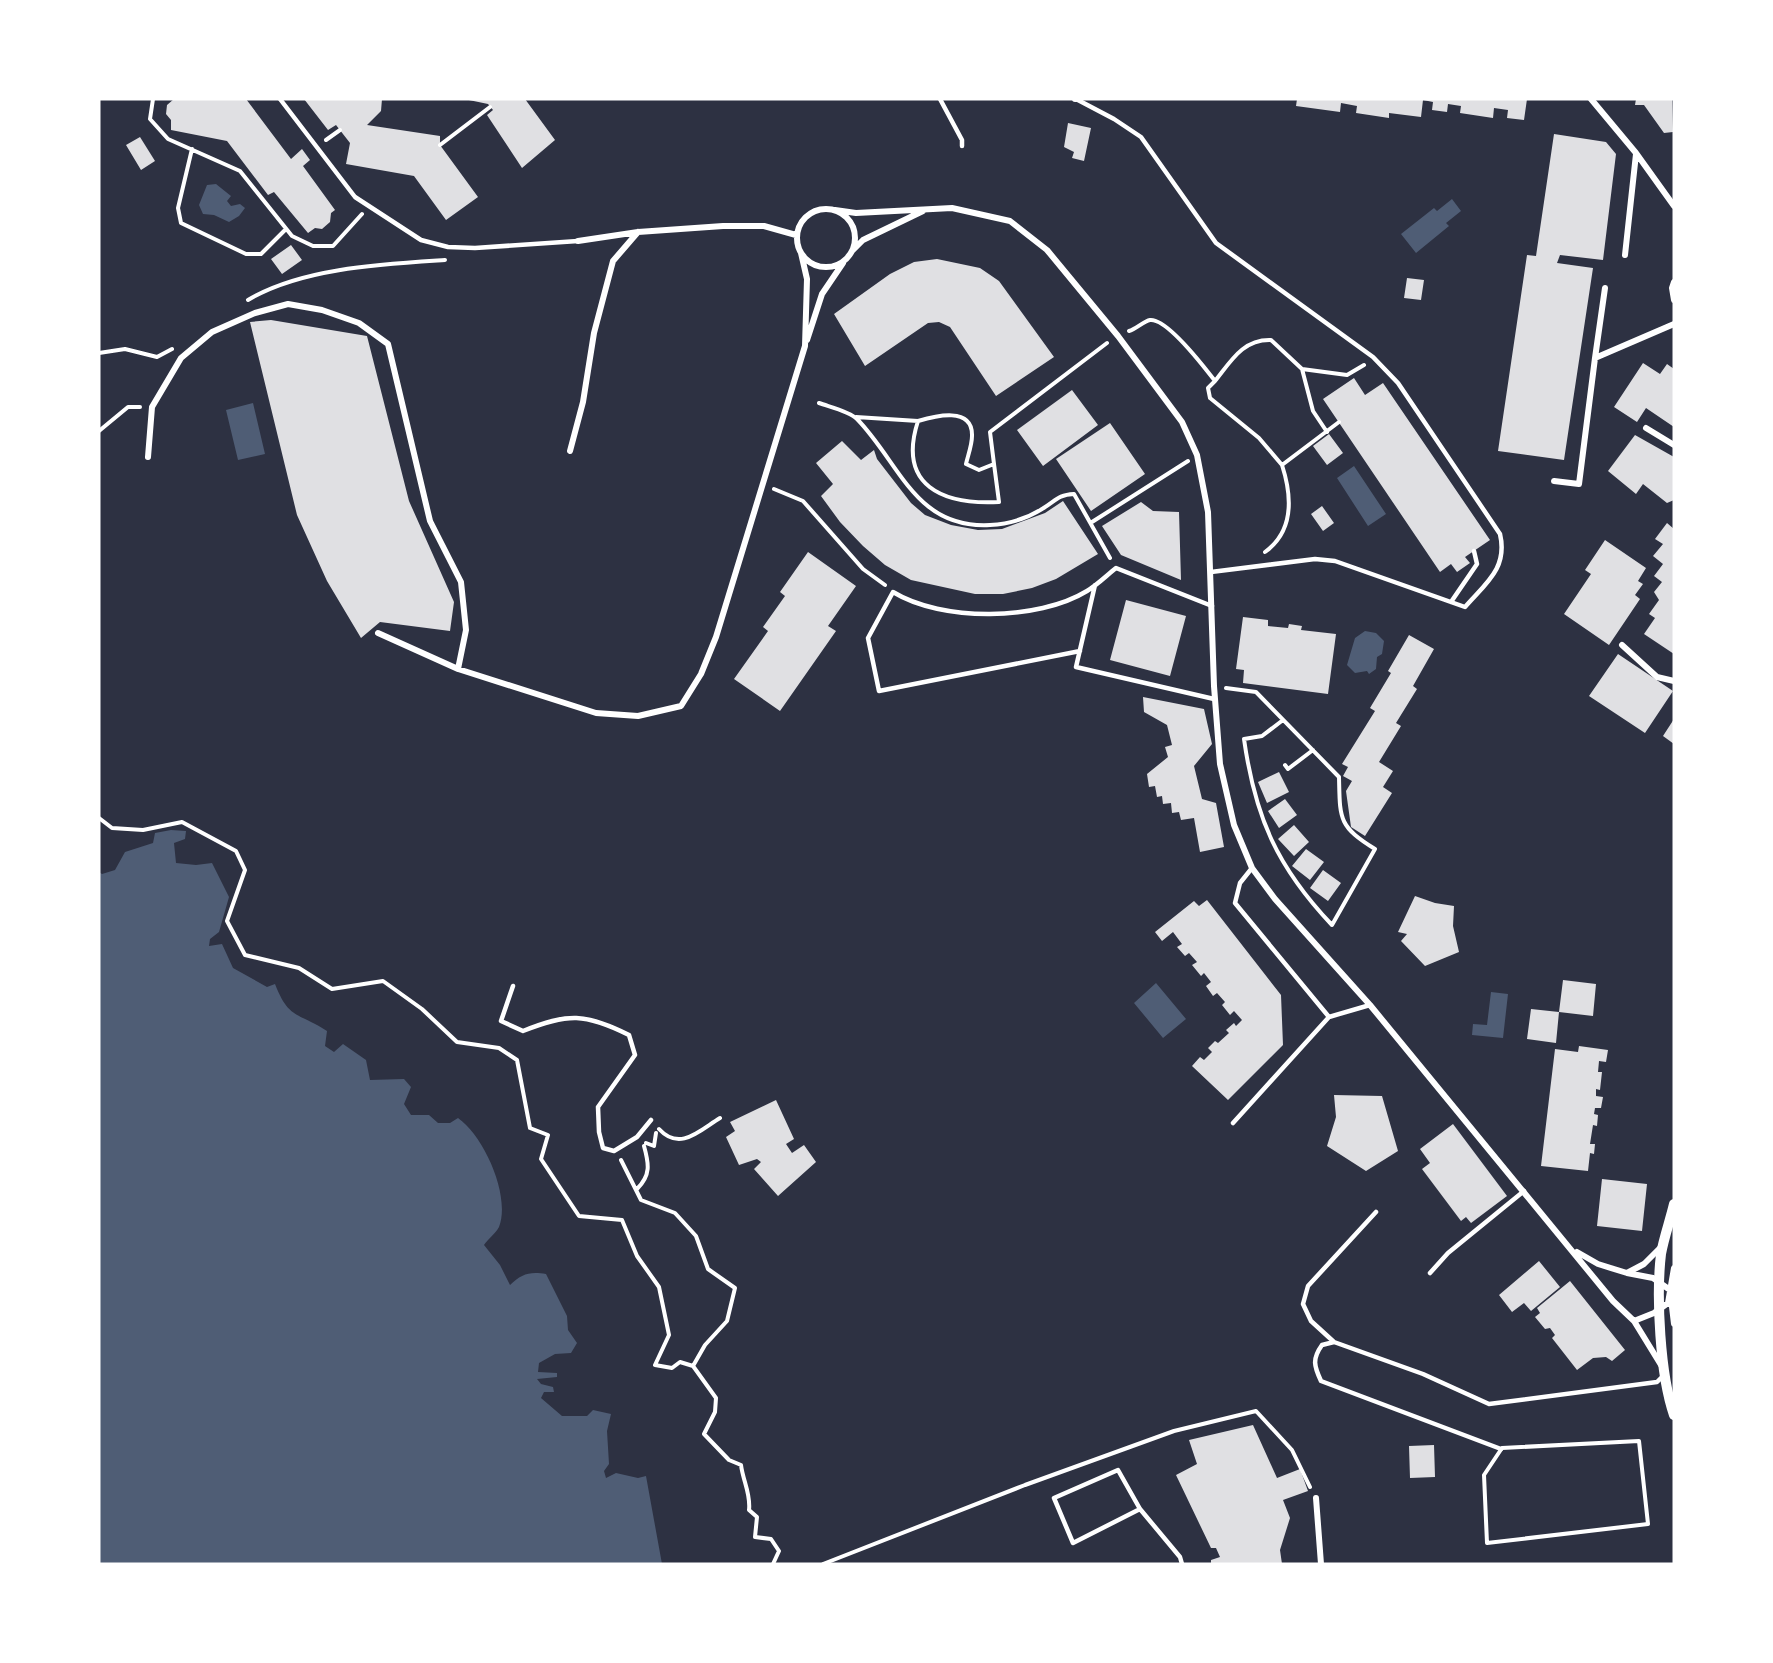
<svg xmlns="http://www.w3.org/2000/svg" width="1773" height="1663" font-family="'Titillium Web',sans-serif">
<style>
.water{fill:#4f5d75}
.building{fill:#e0e0e3}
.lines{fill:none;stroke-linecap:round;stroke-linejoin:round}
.path{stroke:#fff;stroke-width:4}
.service{stroke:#fff;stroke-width:4.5}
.minor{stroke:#fff;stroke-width:6}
.tertiary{stroke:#fff;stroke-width:10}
</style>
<rect width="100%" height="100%" fill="#2d3142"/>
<path class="water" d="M216,184l15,12 -4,5 4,5 9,-2 5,4 -6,8 -10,6 -15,-7 -11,-1 -4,-9 8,-20z
M1452,199l9,12 -15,12 3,3 -33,27 -15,-19 33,-26 3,3z
M253,403l12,51 -27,6 -12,-50z
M1354,466l32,48 -18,12 -31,-48z
M1365,631l11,2 8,8 -2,13 -5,3 -1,12 -7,5 -2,-3 -12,2 -8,-8 8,-27z
M171,830l15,1 -1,8 -11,4 2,20 20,2 16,-2 17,34 -10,35 -9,7 -1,7 13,-2 11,24 34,19 8,-3c14,36 23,28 52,47l-2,15 9,6 9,-8 23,16 4,20 34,-1 7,8 -7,17 7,11h18l9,8h12l8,-5c26,18 53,78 41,109 -3,6 -11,12 -15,18l16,20 10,20c11,-11 20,-14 36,-11l21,42 1,14 9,13 -6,10 -16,1 -16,9 -1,9 19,1v4l-20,2 4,5 12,3 1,5h-10l-3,6 21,18h25l6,-6 18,4 -4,17 2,33 -5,7 2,7 10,-5 22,5 8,-2 16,88h-563v-692l3,2 13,-4 10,-18 28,-9 2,-10z
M1156,983l30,36 -23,19 -29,-35z
M1491,992l17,2 -5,44 -31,-3 1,-11 14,1z"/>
<path class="building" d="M174,99h72l45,60 11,-10 8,11 -7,6 32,44 -4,3 -1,9 -8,7 -7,-1 -7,5 -34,-41 -6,3 -41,-54 -56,-11v-10l-5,-6 1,-9z
M304,99h78l-1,12 -14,14 73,11v9l38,52 -32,23 -32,-44 -68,-12 4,-21 -14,-18 -8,5z
M464,99h61l30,41 -33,28 -35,-53 6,-5 -5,-6z
M1297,99h230l-3,21 -17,-2 1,-8 -14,-2 -1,10 -33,-5 1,-7 -13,-2 -1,8 -15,-2 1,-8 -10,-2 -2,17 -32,-4v5l-33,-5 1,-7 -16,-3 -1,9 -44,-6z
M1636,99h36l1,33 -9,1 -20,-28h-9z
M1068,123l23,5 -7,33 -12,-3 2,-6 -10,-5z
M1554,134l52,8 10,12 -13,106 -43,-5 -3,8 36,5 -29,192 -66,-9 29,-196 9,1z
M140,137l15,24 -14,9 -15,-25z
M291,245l11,15 -20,14 -11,-15z
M937,259l43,9 19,13 55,76 -58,39 -46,-69 -11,-5 -11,1 -63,43 -31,-52 56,-40 24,-12z
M1407,278l17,2 -3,20 -17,-2z
M271,320l96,16 42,165 45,101 -4,29 -70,-9 -19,16 -34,-57 -30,-66 -47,-193z
M1643,363l17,11 7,-10 7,5v58l-28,-19 -9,14 -23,-15z
M1354,378l11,17 18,-12 107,157 -25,17 5,6 -13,9 -6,-8 -11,8 -117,-173z
M1072,390l26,35 -55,41 -26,-36z
M1110,423l35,51 -54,37 -35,-52z
M1329,434l14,19 -16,12 -14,-19z
M1635,435l39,22v43l-7,3 -24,-19 -7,10 -28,-23z
M842,441l19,19 13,-10 3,9 34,44 14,12 26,10 27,5 24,-1 43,-16 18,-12 35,53 -42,25 -24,9 -29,6h-28l-64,-14 -26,-15 -22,-19 -23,-24 -19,-26 12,-12 -17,-21z
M1141,502l12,9 26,1 2,68 -60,-25 -19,-29z
M1322,506l12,17 -11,8 -12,-17z
M1667,523l7,6v125l-30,-20 11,-16 -6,-4 10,-14 -5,-8 8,-10 -8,-6 9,-12 -10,-8 10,-12 -8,-5z
M1605,540l41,28 -8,13 5,3 -8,11 5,4 -31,46 -45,-31 27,-40 -6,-4z
M808,552l48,34 -28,40 8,5 -56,80 -46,-32 34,-48 -5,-4 22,-31 -5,-4z
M1126,600l60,16 -16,60 -60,-16z
M1243,617l25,3v6l20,2 1,-4 13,2 -1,4 35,4 -8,60 -85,-11 1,-13 -8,-1z
M1409,635l25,14 -21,37 4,3 -21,34 5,3 -22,36 14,9 -10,16 9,6 -27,43 -14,-9 -5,-36 6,-10 -9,-5 5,-9 -6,-3 33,-53 -5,-3 21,-35 -3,-2z
M1618,654l55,37 -28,42 -56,-37z
M1143,697l61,12 8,35 -18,22 8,33 14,4 8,44 -24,5 -6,-34 -13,2 -2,-8 -7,1 -1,-10 -8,1 -1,-8 -5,1 -2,-11 -6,1 -2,-13 21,-17 -3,-10 7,-2 -5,-20 -23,-13z
M1674,719v25l-11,-8z
M1279,772l10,20 -22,11 -9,-21z
M1285,799l12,16 -18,13 -11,-17z
M1294,825l15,17 -15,14 -16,-17z
M1306,849l18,13 -14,18 -18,-14z
M1323,870l18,13 -13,18 -18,-13z
M1415,896l20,7 19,3 -1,20 6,26 -34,14 -24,-25 6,-7 -9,-2z
M1207,900l74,95 2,50 -55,55 -36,-34 8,-9 4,3 8,-8 -4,-4 7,-7 3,2 11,-10 -3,-3 8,-7 2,3 6,-6 -8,-9 -4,4 -8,-10 3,-3 -8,-9 -4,3 -7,-10 5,-4 -7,-9 -3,3 -9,-11 5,-3 -8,-9 -4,3 -8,-9 5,-3 -9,-12 -11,9 -7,-9 39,-31 5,5z
M1563,980l33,4 -3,32 -34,-4z
M1531,1009l28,3 -3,31 -29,-4z
M1579,1046l29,4 -2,12 -7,-1 -1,11h4l-2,18 -4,-1v7l7,1 -2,11h-6l-1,6 4,1 -1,11 -4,-1 -3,19h5l-1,10 -4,-1 -2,18 -47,-5 14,-117 23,3z
M1334,1095l48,1 16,55 -32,20 -39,-25 9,-29z
M776,1100l18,39 -8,5 6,9 12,-8 12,17 -38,34 -24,-27 7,-7 -4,-3 -18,6 -13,-28 9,-6 -5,-9z
M1453,1124l54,72 -36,27 -5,-6 -5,4 -39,-52 8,-6 -10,-14z
M1602,1179l45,5 -5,47 -45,-5z
M1539,1261l21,26 -29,24 -7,-8 -12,9 -13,-17z
M1570,1281l55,69 -13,11 -6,-4 -13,1 -16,12 -25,-32 3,-3 -5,-7 -5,1 -10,-12 5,-4 -3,-5z
M1253,1425l24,53 23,-9 8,22 -25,9 7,18 -10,32 2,14h-71v-4l9,-3 -4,-9h-5l-35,-73 21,-11 -8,-24z
M1434,1445l1,32 -25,1 -1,-32z"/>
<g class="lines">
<path class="path" d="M153,99l-3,20 18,20 72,32 52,65 21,10h20l29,-32
M326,140l14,-10
M440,145l50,-38
M192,149l-14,59 3,15 65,31h15l25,-25
M248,300c53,-32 135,-36 197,-40
M1129,331c7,-2 15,-10 21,-11 17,-2 55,48 65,61l-7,7 2,10 49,40 23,27
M99,353l26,-4 32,8 15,-8
M1302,369l11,42 14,21
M1215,381c16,-20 28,-42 56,-41l31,29 45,6 17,-10
M819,403c11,4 30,8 38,16 43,44 58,110 133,106 19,-1 36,-6 52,-16 14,-8 15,-14 32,-15l36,64
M856,417l62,4
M99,431l29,-24h12
M994,464l5,38c-56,3 -102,-16 -81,-81 17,-5 55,-15 54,15 0,9 -4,19 -6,28l13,6 15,-6 -4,-32 117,-89
M774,489l29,12 60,68 22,16
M1092,522l96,-61
M1265,552c29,-21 27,-56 17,-87l57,-43
M1226,688l30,4 83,85c1,42 -1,49 36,72l-43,76c-55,-58 -77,-108 -88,-186l18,-3 21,-16
M1285,765l3,4 25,-19
M99,818l13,10 31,2 39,-8 54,29 9,19 -18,51 18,34 54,13 33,21 51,-8 39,28 35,33 42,6 18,12 13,68 18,7 -7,24 38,57 43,4 15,36 22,31 10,48 -14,30 17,3 8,-6 13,4 23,32 -1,14 -11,22 25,26 12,5c2,16 10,29 8,45l8,7 -2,20 16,2 8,12 -6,13
M659,1129c21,23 41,1 61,-11
M646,1143l8,3 2,-13
M621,1160l20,40 34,13 21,23 12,33 27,19 -8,33 -22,24 -12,21
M637,1189c14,-14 12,-25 7,-43
M1639,1441l9,83 -161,19 -3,-68 18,-27z
M823,1564l202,-79 149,-54 82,-20 36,39 18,37"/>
<path class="service" d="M280,99l75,98 66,43 27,7 27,1 103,-7
M940,99l22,41v6
M1076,99l38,20 27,18 75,106 157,114 25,26 102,151c8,34 -14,49 -35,73l-130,-46 -20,-2 -104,13
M1095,585l-19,82 138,32
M1451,602l26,-38 -3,-13
M1080,651l-201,40 -11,-53 25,-46c49,30 145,29 194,-1 10,-6 19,-15 29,-23l96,38
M1252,868l-12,15 -5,20 94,114 41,-12
M513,986l-12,35 22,10c45,-18 62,-18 106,4l6,20 -37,52 1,25 4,16 11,3 23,-14 14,-17
M1233,1123l96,-106
M1430,1273l18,-20 76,-62
M1334,1342l-23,-21 -8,-17 5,-18 68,-74
M1501,1449l-180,-68c-7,-15 -9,-22 1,-36l12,-3 89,32 66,30 168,-22 7,-7
M1140,1509l-67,34 -19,-45 64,-28 22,39 40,48 2,7"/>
<path class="minor" d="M1075,99h1
M1591,99l45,54 38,53
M797 238a29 29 0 1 1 58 0a29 29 0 1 1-58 0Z
M835,210l21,3 96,-5 58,13 37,29 71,86 64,86 15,33 11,57 6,174 6,78 14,61 18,43 23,31 95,106 243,296 21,20 27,44
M578,241l60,-9 85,-6h41l32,9
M852,251l11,-11 60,-29
M1625,255l11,-101
M1674,282l-2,6 2,12
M807,340l15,-46 21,-31
M1595,358l10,-70
M1646,428l28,17
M570,451l13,-49 11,-69 19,-72 25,-29
M148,457l4,-50 29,-49 31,-26 43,-19 33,-9 34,6 37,13 29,21 42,177 31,61 5,48 -8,39
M1554,481l25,3 16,-126 79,-34
M378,633l80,36 138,44 42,3 43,-10 20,-32 15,-37 89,-291 2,-67 -6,-26
M1622,645l35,32 17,4
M1577,1252l21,12 29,9 17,-9 17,-17
M1627,1273l26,5 17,12 4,34
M1634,1321l20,-8 14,-10 6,-35
M1316,1498l5,66"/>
<path class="tertiary" d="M1674,1204c-4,17 -10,33 -13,50 -5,42 -1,121 13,161"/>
</g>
<rect width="1773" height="1663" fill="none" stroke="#ffffff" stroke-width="201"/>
</svg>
